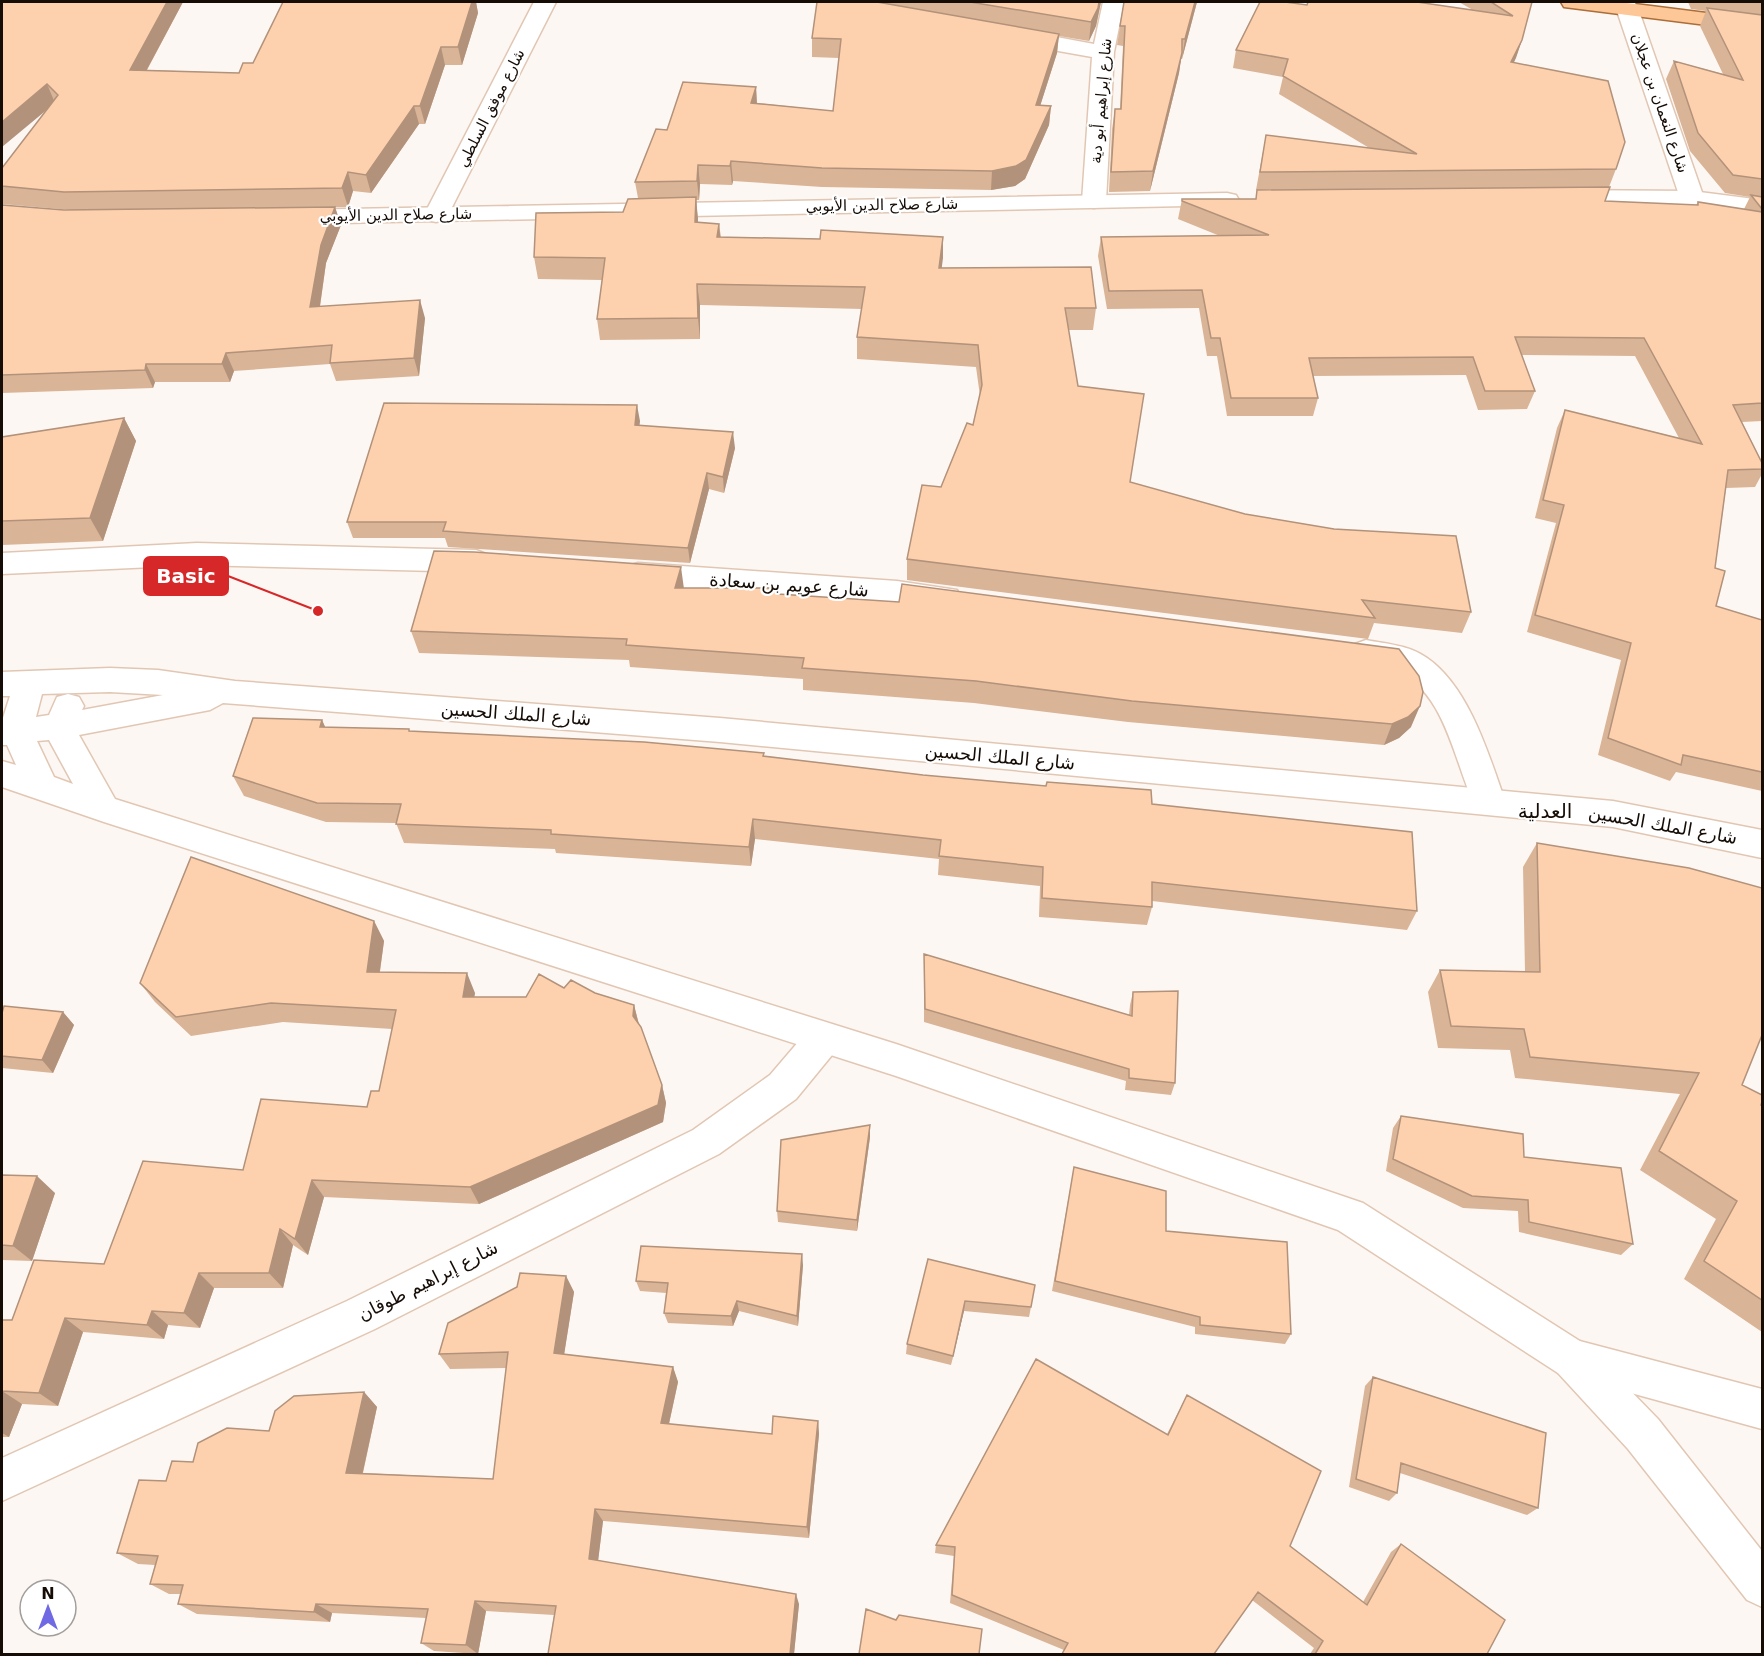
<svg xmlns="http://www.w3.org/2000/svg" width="1764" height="1656" font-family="'DejaVu Sans',Cairo,sans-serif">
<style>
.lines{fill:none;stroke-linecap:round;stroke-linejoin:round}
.street-casing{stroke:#e1c7b3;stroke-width:3}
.secondary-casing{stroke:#e1c7b3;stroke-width:3}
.primary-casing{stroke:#ab6e38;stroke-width:3}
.street{fill:#fff;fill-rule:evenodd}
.secondary{fill:#fff;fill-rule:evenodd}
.primary{fill:#fdc798;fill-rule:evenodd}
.wall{fill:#dab496}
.shaded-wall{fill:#b2927a}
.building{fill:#fed1ae;stroke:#b2927a;stroke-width:1.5}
.labels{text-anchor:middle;stroke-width:4.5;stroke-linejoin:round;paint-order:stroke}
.far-street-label{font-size:15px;fill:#150c06;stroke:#fff}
.street-label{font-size:18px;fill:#150c06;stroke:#fff}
.neighbourhood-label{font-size:20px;fill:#150c06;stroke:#fff}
.leader{fill:none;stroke:#d62828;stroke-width:2}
.callout-dot{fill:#d62828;stroke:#fff;stroke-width:2}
.callout{fill:#d62828;stroke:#d62828;stroke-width:2}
.callout-label{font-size:20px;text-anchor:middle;font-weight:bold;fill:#fff}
</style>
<rect width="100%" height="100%" fill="#fdf7f3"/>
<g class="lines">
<g class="street-casing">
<path id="street" d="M534,2h22l-108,213 -3,5 -9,2 -9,-2 -3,-5z
M1103,2h21l-10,50 -8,149 -3,5 -9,2 -9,-2 -3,-5 10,-144 -79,-14 -8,-2 -3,-5 3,-5 8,-2 81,15z
M1627,2l8,1 3,5 66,190 -4,5 -8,2 -8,-2 -4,-5 -64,-190 3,-5z
M197,543l279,7 10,4 5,7 -5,7 -10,4 -279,-7 -195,9v-21z
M638,563l259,18 60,9 4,8 -4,8 -11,3 -49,-6 -259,-18 -10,-3 -5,-8 5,-8z
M1366,640c21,4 43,5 61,18 42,29 62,97 78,143l-4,9 -12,4 -12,-4c-24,-47 -29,-119 -86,-143 -11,-4 -24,-3 -36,-7l-4,-8 4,-8z
M824,1022l13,5 5,11 -5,11 -41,50 -77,55 -344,175 -373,172v-43l345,-157 346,-171 77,-55 41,-48z
M1572,1339l190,50v40l-204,-56 -6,-14 6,-14z"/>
</g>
<g class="secondary-casing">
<path id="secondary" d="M1561,190l131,1 70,9v14l-70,-9 -139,-3 -4,-5 4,-5z
M1227,193l9,2 3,5 -3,5 -944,19 -9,-2 -3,-5 3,-5 9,-2z
M110,668l48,2 77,11 485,37 893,83 149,29v28l-149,-31 -893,-85 -497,-39 -13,7 -131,25 36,64 781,245 467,159 223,142 72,74 104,132v56l-15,-7 -119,-151 -70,-76 -220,-143 -442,-154 -792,-254 -102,-35v-26l14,4 -9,-20h-5v-24l8,-25h-8v-24zM110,692l53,3 -81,15 2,-4 -5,-9 -11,-3 -11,3 -8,18 -13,2 6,-23zM49,740l24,44 -19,-7 -17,-36z"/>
</g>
<g class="primary-casing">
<path id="primary" d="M1561,2h58l143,18v12l-190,-24 -8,-1z"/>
</g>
<use href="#street" class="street"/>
<use href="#secondary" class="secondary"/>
<use href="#primary" class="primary"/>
</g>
<path class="wall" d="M2,2h181l-36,68 92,3 14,-10 30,-61h193l2,11 -16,52h-17l-20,59h-6l-48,69 -18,-2 -5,16 -276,3 -70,-6v-36l46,-60z
M817,2h284l-5,24 -7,15 -30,-5 -2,17 -17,53h11l-2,19 -24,54 -10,7 -24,4 -169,-3 -89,-6 -1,4 -32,-1 -1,16h-3l2,22 21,2 2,13 99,2 123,-2 -2,31 155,40 -3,22h-25l10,56 52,96 341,130 -9,21 -88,-10 -6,16 -461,-59v-21l34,-72 32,-62 7,-29 -4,-29 -119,-8v-22l5,-28 -162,-4v34l-100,1 -3,-21 5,-39 -64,-1 -4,-22 89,-45 15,-14 -3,-16 32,-52 89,-43 1,16 76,8 6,-53 -27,-1v-19z
M1122,2h75l-15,57h-1l-2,14 -29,118 -41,1 3,-63 3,-20h5l3,-63 -6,-1 7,-43z
M1459,2h73l-10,38 -8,22 102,107 -7,18 -353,3 10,-55 105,14 -92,-55 4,-17 -50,-9 3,-18 71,-45 164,4z
M1688,2h74v419l-20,1 20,41v11l-7,13 -29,1 -11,80 1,38 46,14v171l-86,-19 -6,9 -72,-26 23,-95 -94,-28 29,-109 -21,-5 22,-90 8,-18 114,28 -44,-82 -114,-1 14,36 -8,18 -49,1 -12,-35 -153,1 5,22 -5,18h-86l-10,-60h-10l-8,-48 -92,1 -9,-53 3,-19 119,-1 -42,-17 4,-20h74l1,-9 348,11 91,4 2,-3 46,7 6,-12 -25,-4 -35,-42 -24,-72 8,-18 49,13 -23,-48 6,-15 -15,-2z
M2,205l62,5 271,-3 6,18 -15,38 -6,44 105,11 -6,58 -83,5 -6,-17 -96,7 -4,11h-75l-2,6 -151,5z
M124,418l12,23 -33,100 -101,4v-108z
M640,421l-1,5 96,22 -11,45 -15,-4 -19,74 -242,-16 -3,-9h-92l-6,-16z
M684,588l95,6 632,133 -12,11 -15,7 -256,-23 -154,-19 -171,-13v-11l-173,-12 -1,-7 -210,-7 -8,-22z
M322,720l3,7 85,4 354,25 388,48 265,107 -10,19 -255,-29v6l-5,18 -108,-8 1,-31 -102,-11 1,-16 -184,-20 -4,27 -195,-13 -1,-4 -151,-6 -8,-20 -70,-1 -82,-26 -11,-20z
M1537,843l205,242 20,21v226l-78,-53 32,-60 -76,-49 40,-76 -165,-16 -5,-28 -72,-2 -10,-56 12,-22 85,2 -2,-105z
M374,921l10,20 -4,31 95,21 -1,4h52l38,-9 31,5 39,12 5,19 23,61 4,18 -3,19 -184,82 -155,-7 -16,58 -15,-10 -10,43h-69l-14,40 -32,-3 -4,14 -81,-7 -25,74 -36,-2 -13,33h-7v-117h10l92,-56 139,-94 124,-63 12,-16 13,-62 -109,-7 -92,14 -36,-34 -15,-19z
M924,954l205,61 1,-10 3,-13 42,91 -4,12 -46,-5 1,-9 -202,-59z
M63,1012l11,13 -21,48 -51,-5v-55z
M1401,1116l123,41 109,87 -12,11 -102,-23 -1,-21 -55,-3 -77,-37 7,-43z
M870,1137l-13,94 -79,-9 -1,-11z
M1074,1167l92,64 125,103 -6,10 -90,-10v-7l-143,-36z
M2,1175l53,18 -23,68 -30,-1z
M928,1259l103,48 -2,10 -65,-6 -13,54 -45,-11 1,-10z
M803,1265l-5,61 -59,-15 -6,15 -65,-3 -4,-10 2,-20 -26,-2 -4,-10z
M566,1276l8,16 -10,62 109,13 5,15 -9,42 103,10 46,-13 1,13 -10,104 -206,-17 -5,39 201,44 -5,50h-246l6,-39 -68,-4 -8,43 -44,-3 -13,-8 5,-25 -94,-5 -2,9 -133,-8 -19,-10 3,-10h-12l-19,-10 5,-19 -17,-1 -21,-11 49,-72 27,-19 171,-70 13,15 -14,66 130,6 13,-111 -56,1 -11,-15z
M1373,1377l165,131 -11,7 -127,-42 -3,20 -8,8 -40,-14 16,-101z
M1187,1395l103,151 73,56 28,-50 10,-8 86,110h-177l4,-6 -62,-48 -188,50 -114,-47 4,-47 -19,-3 1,-8 231,-111z"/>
<path class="shaded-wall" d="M167,2h16l-46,86 -7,-18z
M472,2h4l2,11 -16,52 -4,-18z
M1099,2h2l-5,24 -7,15 2,-19z
M1195,2h2l-15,57 3,-20z
M1059,34l-2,19 -23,72 2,-20z
M1522,40l-6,18 -11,22 6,-18z
M441,47l4,18 -20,59 -5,-18z
M1182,53l-3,20 -29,118 3,-20z
M47,84l8,19 -53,44v-25z
M756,87l1,19 -6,-3z
M414,106l5,18 -48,69 -5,-18z
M1051,106l-2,19 -24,54 -10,7 -24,4 1,-19z
M731,161l2,20 -1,4 -2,-19z
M698,165l2,19 -1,16 -2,-19z
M348,172l5,19 -5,16 -6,-19z
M696,197l2,22 -1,25 -2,-22z
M335,207l6,18 -15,38 -9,63 -7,-19 11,-62z
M719,224l2,21 -4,-8z
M943,237v21l-4,31v-21z
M697,284l3,21v34l-2,-21z
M420,300l5,18 -6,58 -5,-18z
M226,353l8,18 -4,11 -8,-18z
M146,364l9,18 -2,6 -8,-18z
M637,405l3,16 -3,20 -2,-16z
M124,418l12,23 -33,100 -13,-23z
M733,432l2,16 -11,45 -1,-16z
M707,473l2,16 -19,74 -2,-15z
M681,567l3,22 -9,-1z
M1420,706l-9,21 -12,11 -15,7 8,-21z
M322,720l9,20 -11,-13z
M753,819l2,20 -4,27 -2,-19z
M374,921l10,20 -7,50 -10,-19z
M467,973l8,20 -4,24 -8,-20z
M634,1005l5,20 -6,-9z
M63,1012l11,13 -21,48 -11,-13z
M662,1085l4,18 -3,19 -184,82 -9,-17z
M870,1125v12l-13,94v-11z
M37,1176l18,17 -23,68 -19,-15z
M312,1180l12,17 -16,58 -13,-16z
M280,1229l13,16 -10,43 -14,-15z
M802,1254l1,11 -5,61 -1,-10z
M199,1273l15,15 -14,40 -16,-15z
M566,1276l8,16 -12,76 -8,-15z
M737,1301l2,10 -6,15 -2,-10z
M965,1301l-1,10 -13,54 2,-9z
M152,1311l16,14 -4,14 -17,-14z
M65,1318l18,14 -25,74 -19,-13z
M673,1367l5,15 -12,55 -5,-14z
M2,1391l20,13 -13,33 -7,-4z
M364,1392l13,15 -17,78 -14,-12z
M818,1421l1,13 -10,104 -2,-11z
M595,1509l8,12 -6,49 -8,-11z
M796,1594l3,10 -5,50h-4z
M475,1601l11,10 -8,43 -12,-9z
M316,1604l16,9 -2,9 -16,-10z"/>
<path class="building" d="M2,2h165l-37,68 109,3 4,-10h10l30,-61h189l-14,45h-17l-21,59h-6l-48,69 -18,-3 -6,16 -278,4 -62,-6v-18l56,-73 -11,-11 -45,38z
M817,2h60l182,32 -23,71 15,1 -25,54 -10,6 -24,5 -170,-3 -91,-7 -1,5 -32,-1 -1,16 -62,1 21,-53 11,1 16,-48 73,5 -5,16 82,8 8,-72 -29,-1z
M970,2h129l-1,6 -7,14z
M1124,2h71l-10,37h-3v14l-29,118 -42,1 4,-63h6l4,-83h-5z
M1260,2h25l22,3 1,-3h109l96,14 -22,-14h41l-10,38 -11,22 97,19 17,61 -9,27 -356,3 6,-37 151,19 -134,-78 5,-17 -52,-9z
M1707,8l55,7v164l-29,-4 -35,-42 -24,-72 69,19z
M1610,187l-5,14 93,4v-3l64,10v191l-29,2 29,58v6l-34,1 -13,98 10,3 -9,35 46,14v152l-79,-17 -2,10 -73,-27 23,-95 -96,-28 29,-110 -21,-5 22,-90 137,34 -58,-106 -129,-1 20,54h-50l-12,-34 -164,1 9,40h-87l-11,-60h-9l-9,-48 -93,1 -8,-54 168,-2 -87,-34v-2h74l1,-9z
M1751,195l11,2v12z
M696,197l-1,25 24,2 -2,13 103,2 1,-9 122,7 -4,31 152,-1 5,41h-31l13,78 66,8 -14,88 115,32 89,15 122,7 15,76 -109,-12 13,18 -468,-59 15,-74 19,2 26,-64 6,2 9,-40 -4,-40 -121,-8 8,-50 -168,-3 1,34 -101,1 8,-61 -71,-1 2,-44 87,-1 5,-13z
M2,205l62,5 271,-3 -14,38 -11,62 110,-7 -6,58 -84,5 2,-18 -106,8 -4,11h-76l-1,6 -143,5z
M384,403l253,2 -2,20 98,7 -10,45 -16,-4 -19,75 -245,-17 3,-9h-99z
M124,418l-34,100 -88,3v-84z
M434,551l40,1 207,15 -6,21h104l-1,6 121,8 3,-18 497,65 20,27 4,16 -3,14 -12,11 -16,7 -260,-23 -156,-20 -174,-13 2,-10 -178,-13 1,-6 -216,-8z
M253,718l69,2 -2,7 89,2v2l235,11 120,11 -1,3 160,19 123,11 1,-4 104,8 1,14 260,28 5,79 -265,-29v25l-110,-9 1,-31 -104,-11 2,-16 -188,-21 -4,28 -198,-13v-4l-155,-6 5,-20 -84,-1 -84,-27z
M1537,843l152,25 73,20v147l-20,50 20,10v7l-1,3 1,1v194l-58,-39 33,-60 -78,-50 40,-78 -169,-16 -6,-28 -73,-3 -11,-56 100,2z
M191,857l183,64 -7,51 100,1 -4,24h63l13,-23 25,14 7,-8 24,13 39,12 -1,11 8,11 21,58 -4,20 -188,82 -158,-7 -17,59 -15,-10 -11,44h-70l-15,40 -32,-2 -5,14 -82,-7 -26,75 -37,-2v-71h10l22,-60 70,4 39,-103 100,9 18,-71 106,8 4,-16h8l17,-81 -125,-7 -95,14 -36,-34z
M924,954l208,62 1,-24 45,-1 -3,92 -46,-5v-9l-204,-60z
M4,1006l59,6 -21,48 -40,-4v-43z
M1401,1116l122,18 1,23 97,11 12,76 -104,-22 -1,-22 -56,-4 -79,-37z
M870,1125l-13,95 -80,-9 4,-71z
M1074,1167l92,24v40l121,11 4,92 -91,-9v-8l-145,-36z
M2,1175l35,1 -24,70 -11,-1z
M641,1246l161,8 -5,62 -60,-15 -6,15 -67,-3 4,-30 -32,-2z
M928,1259l107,26 -4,22 -66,-6 -12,55 -46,-12z
M520,1273l46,3 -12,77 119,14 -12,56 111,11 1,-18 45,5 -11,106 -212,-18 -6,50 207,35 -6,60h-242l8,-48 -81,-5 -9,44 -45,-2 7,-34 -112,-5 -2,8 -136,-8 5,-19 -33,-1 8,-28 -41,-3 22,-73 27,1 6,-20 21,1 5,-19 29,-15 42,3 6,-20 19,-15 70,-4 -18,81 147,6 15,-127 -69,2 9,-31 69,-36z
M1036,1359l132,76 19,-40 134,76 -31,75 77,59 34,-61 104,76 -18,34h-172l8,-13 -65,-49 -44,62h-152l6,-11 -116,-48 3,-48 -19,-2z
M1373,1377l173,56 -8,75 -137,-45 -4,30 -41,-14z
M866,1609l30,11 3,-5 83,14 -3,25h-120z"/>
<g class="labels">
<g class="far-street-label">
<text transform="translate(1101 101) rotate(-85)" y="5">شارع إبراهيم أبو دية</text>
<text transform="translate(1660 103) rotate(71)" y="5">شارع النعمان بن عجلان</text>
<text transform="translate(491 108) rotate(-63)" y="5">شارع موفق السلطي</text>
<text transform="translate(882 205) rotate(-1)" y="5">شارع صلاح الدين الأيوبي</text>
<text transform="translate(396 215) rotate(-1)" y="5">شارع صلاح الدين الأيوبي</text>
</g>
<g class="street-label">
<text transform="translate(789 585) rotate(4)" y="6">شارع عويم بن سعادة</text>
<text transform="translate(516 714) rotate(4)" y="6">شارع الملك الحسين</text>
<text transform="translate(1000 757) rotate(5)" y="6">شارع الملك الحسين</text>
<text transform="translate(1663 825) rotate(10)" y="6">شارع الملك الحسين</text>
<text transform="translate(428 1281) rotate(-27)" y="6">شارع إبراهيم طوقان</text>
</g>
<g class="neighbourhood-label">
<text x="1545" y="818">العدلية</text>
</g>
</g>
<path class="leader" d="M318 611L228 576"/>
<circle class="callout-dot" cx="318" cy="611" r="6"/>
<rect class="callout" x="144" y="557" width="84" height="38" rx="6"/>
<g class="callout-label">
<text x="186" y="583">Basic</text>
</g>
<rect width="1764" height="1656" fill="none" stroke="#150c06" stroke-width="6"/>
<g transform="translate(48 1608)"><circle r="28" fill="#ffffff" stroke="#a19e9b" stroke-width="1.5"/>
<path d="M0-4.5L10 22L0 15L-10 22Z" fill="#6f6ae4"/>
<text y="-9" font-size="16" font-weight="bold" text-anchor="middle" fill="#150c06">N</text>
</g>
</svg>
